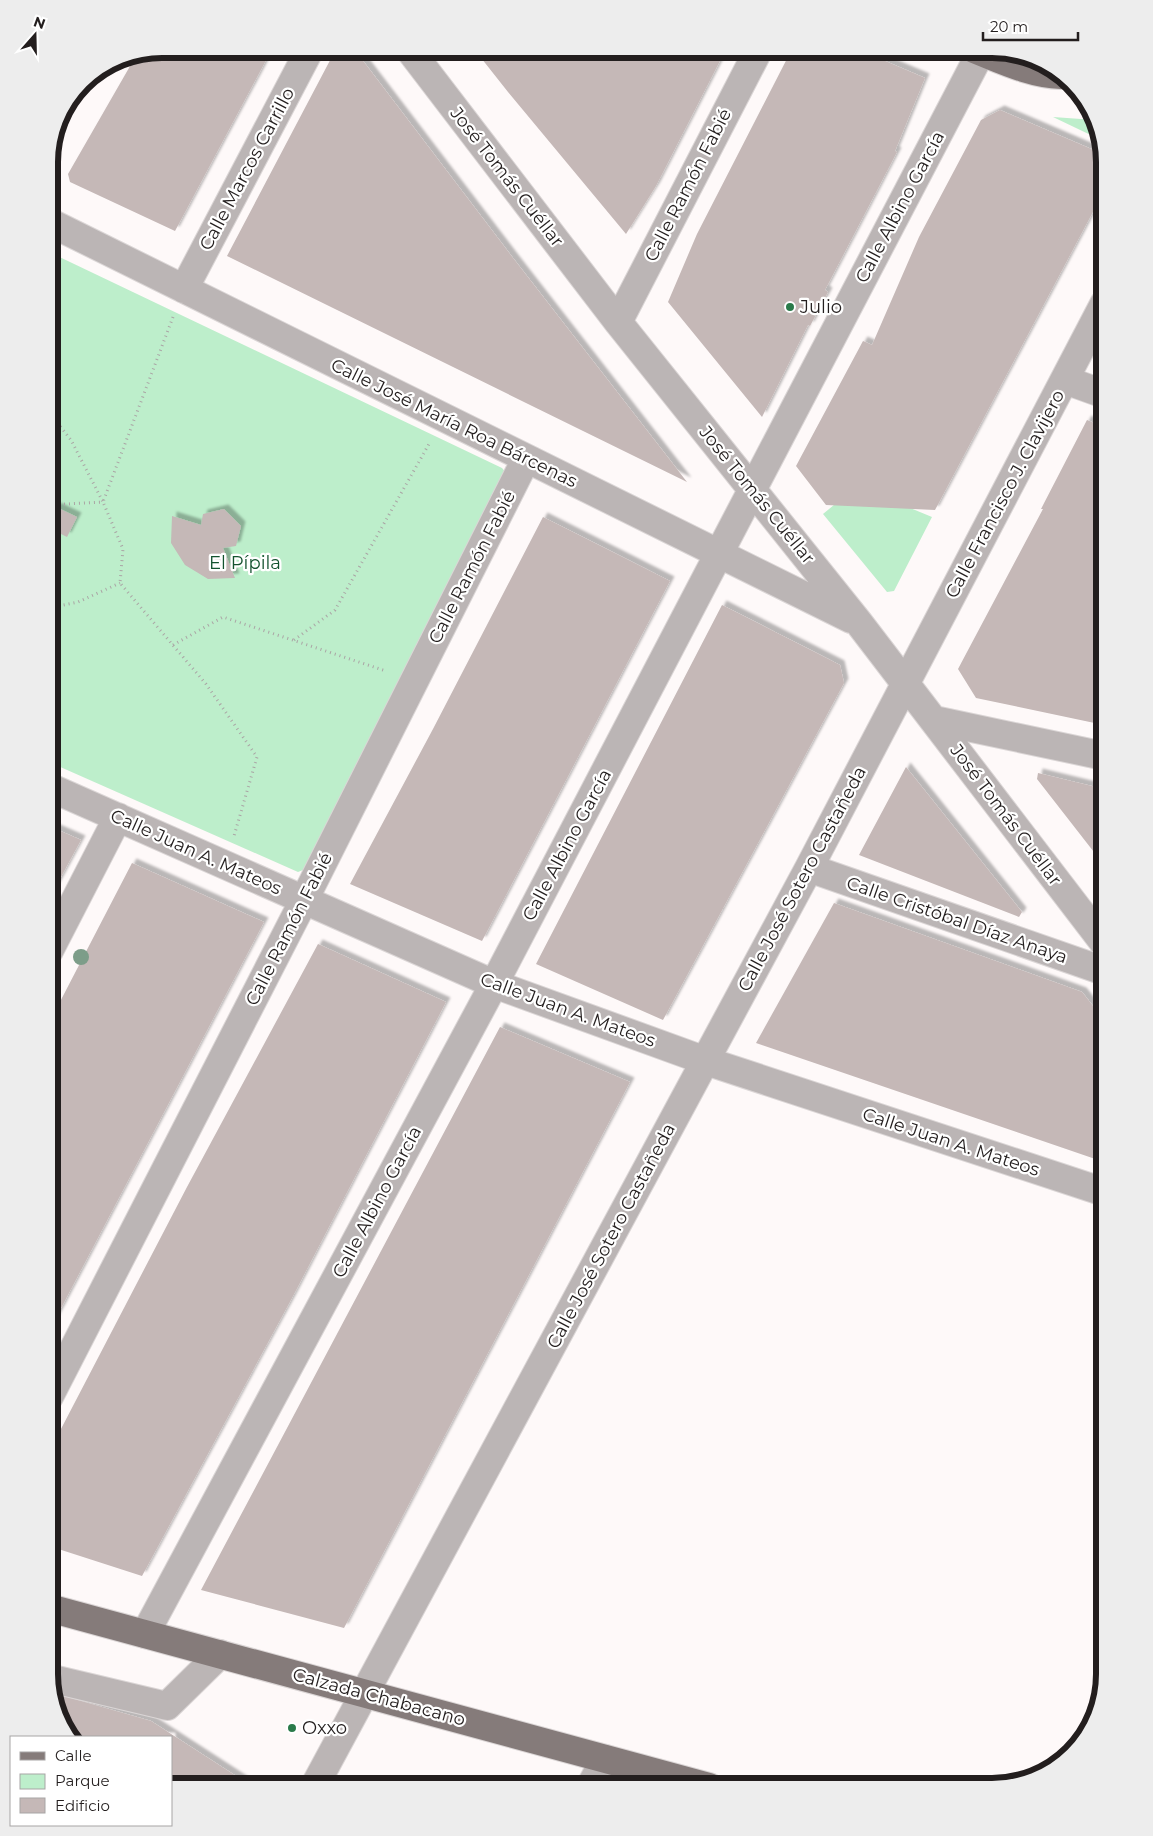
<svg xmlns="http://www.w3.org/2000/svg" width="1153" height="1836" font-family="Montserrat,sans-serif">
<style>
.green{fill:#bdeecb}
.building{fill:#c5b8b7;filter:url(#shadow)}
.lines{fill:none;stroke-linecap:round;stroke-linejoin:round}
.minor-casing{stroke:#dbd6d6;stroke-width:30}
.major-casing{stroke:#dbd6d6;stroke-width:30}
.path{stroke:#aaa5a5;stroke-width:3;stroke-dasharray:1 4;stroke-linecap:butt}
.minor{stroke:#bbb5b5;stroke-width:28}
.major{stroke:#857b7a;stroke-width:28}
.tree{fill:#7d9d89}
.poi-dot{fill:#2a7a4a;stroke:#fff;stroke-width:2}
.labels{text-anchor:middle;stroke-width:4.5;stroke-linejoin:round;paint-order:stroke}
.street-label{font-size:18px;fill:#231e1e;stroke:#fff}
.poi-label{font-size:18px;fill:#231e1e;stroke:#fff;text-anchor:start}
.park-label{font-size:18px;fill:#13522e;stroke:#fff}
.rim{fill:none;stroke:#231e1e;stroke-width:6}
</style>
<defs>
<filter id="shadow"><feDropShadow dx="4.5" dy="-4.5" stdDeviation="1" flood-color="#0004"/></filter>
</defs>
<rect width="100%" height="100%" fill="#fef9f9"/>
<path class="green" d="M1053,117l42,3 4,19z
M49,252l453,216 5,6 -197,388 -7,8 -5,2 -249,-110z
M857,486l75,31 -38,74 -7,1 -64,-78z"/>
<path class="building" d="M161,49h111l-97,182 -105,-49 -2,-8 69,-120z
M336,49h18l159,209 174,224 -460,-226z
M474,49h252l-70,137 -30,48 -118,-142z
M792,49h65l68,29 -30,73 2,1 -72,138 3,2 -18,34 -2,-1 -46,92 -94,-115 29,-68z
M1000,110l103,44 1,7v30l-169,319 -109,-5 -30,-39 67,-125 9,4 47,-108 62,-117z
M1087,420l17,7v298l-128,-27 -18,-29 85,-160h-2z
M56,507l21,10 -10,20 -18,-9v-6z
M224,509l17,17 -5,20 -13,2 12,30 -27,1 -23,-14 -14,-22 1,-27 29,9 2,-11z
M543,517l127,64 -188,360 -132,-57 83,-155z
M722,605l118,60 4,18 -181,337 -127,-56z
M906,767l116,145 -3,5 -160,-62z
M1038,773l66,16v76l-67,-86z
M49,826l32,14 -32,59z
M132,863l132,59 -215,409v-308z
M834,903l248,89 22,28v142l-348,-119z
M318,944l128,58 -154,296 -150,278 -93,-30v-94l138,-265z
M500,1027l130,55 -286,546 -143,-38z
M53,1693l98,28 102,66h-82v-50h-99l-12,-12z
M369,1782l18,5h-21z"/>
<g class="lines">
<g class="minor-casing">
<path id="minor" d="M409,49l209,273 241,301 245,320
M49,222l802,397
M184,289l126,-240
M618,322l141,-273
M1065,380l39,14
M934,720l170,36
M49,787l445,197 212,77 398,131
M809,868l295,103
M49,951l69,-134
M49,1397l255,-497 222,-441
M145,1634l349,-650 487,-932
M49,1678l118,28 53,-52
M314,1787l495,-919 295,-564
M590,1787l15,-28"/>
</g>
<g class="major-casing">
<path id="major" d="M974,49c28,11 57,25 87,26
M49,1608l660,179"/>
</g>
<path class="path" d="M173,317l-70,185 20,47 -3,34 86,101 51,73 -23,79
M49,505l54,-3 -32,-62 -22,-28
M49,608l29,-6 42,-19
M294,640l41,-30 94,-166
M173,645l50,-28 163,54"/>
<use href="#minor" class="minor"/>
<use href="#major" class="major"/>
</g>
<circle class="tree" cx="81" cy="957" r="8"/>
<g class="poi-dot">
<circle cx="790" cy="307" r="5"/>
<circle cx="292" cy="1728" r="5"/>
</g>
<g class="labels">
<g class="street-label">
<text transform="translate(247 169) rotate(-62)" y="6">Calle Marcos Carrillo</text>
<text transform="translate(507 177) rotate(52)" y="6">José Tomás Cuéllar</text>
<text transform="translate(688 185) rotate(-63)" y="6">Calle Ramón Fabié</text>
<text transform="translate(900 207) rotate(-62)" y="6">Calle Albino García</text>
<text transform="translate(454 423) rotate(26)" y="6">Calle José María Roa Bárcenas</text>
<text transform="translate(1005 494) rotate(-62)" y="6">Calle Francisco J. Clavijero</text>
<text transform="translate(757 495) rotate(51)" y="6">José Tomás Cuéllar</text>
<text transform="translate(472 567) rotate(-63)" y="6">Calle Ramón Fabié</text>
<text transform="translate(1006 815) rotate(53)" y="6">José Tomás Cuéllar</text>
<text transform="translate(567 845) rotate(-62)" y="6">Calle Albino García</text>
<text transform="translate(196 852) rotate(24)" y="6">Calle Juan A. Mateos</text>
<text transform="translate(802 879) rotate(-62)" y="6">Calle José Sotero Castañeda</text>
<text transform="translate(957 920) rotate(19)" y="6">Calle Cristóbal Díaz Anaya</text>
<text transform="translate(289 929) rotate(-63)" y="6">Calle Ramón Fabié</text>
<text transform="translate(568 1010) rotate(20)" y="6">Calle Juan A. Mateos</text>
<text transform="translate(951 1142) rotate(18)" y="6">Calle Juan A. Mateos</text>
<text transform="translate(377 1202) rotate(-62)" y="6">Calle Albino García</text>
<text transform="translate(611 1236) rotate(-62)" y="6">Calle José Sotero Castañeda</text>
<text transform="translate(379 1697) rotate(15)" y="6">Calzada Chabacano</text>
</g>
<g class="poi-label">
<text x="800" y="313">Julio</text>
<text x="302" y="1734">Oxxo</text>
</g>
<g class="park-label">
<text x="245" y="569">El Pípila</text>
</g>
</g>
<path d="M0 0H1153V1836H0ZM162 58H992A104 104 0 0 1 1096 162V1674A104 104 0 0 1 992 1778H162A104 104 0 0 1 58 1674V162A104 104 0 0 1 162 58Z" fill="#ededed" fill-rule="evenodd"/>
<path class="rim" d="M162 58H992A104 104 0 0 1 1096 162V1674A104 104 0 0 1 992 1778H162A104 104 0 0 1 58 1674V162A104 104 0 0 1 162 58Z"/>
<rect x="10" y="1736" width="162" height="90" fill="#ffffff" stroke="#a7a5a5"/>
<rect x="20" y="1752" width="25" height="8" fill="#857b7a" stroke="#a7a5a5"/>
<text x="55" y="1761" font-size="15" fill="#231e1e">Calle</text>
<rect x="20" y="1774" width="25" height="15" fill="#bdeecb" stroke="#a7a5a5"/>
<text x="55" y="1786" font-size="15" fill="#231e1e">Parque</text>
<rect x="20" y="1798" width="25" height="15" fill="#c5b8b7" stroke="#a7a5a5"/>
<text x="55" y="1811" font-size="15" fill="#231e1e">Edificio</text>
<g transform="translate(35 35) rotate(20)" stroke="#ffffff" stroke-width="4" paint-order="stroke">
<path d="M0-4L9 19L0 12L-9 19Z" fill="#231e1e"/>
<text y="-8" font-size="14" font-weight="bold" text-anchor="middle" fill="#231e1e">N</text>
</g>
<path d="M983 32v8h95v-8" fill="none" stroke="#231e1e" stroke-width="2.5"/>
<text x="990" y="32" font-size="15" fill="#231e1e" stroke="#ffffff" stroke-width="4" paint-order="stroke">20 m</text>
</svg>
